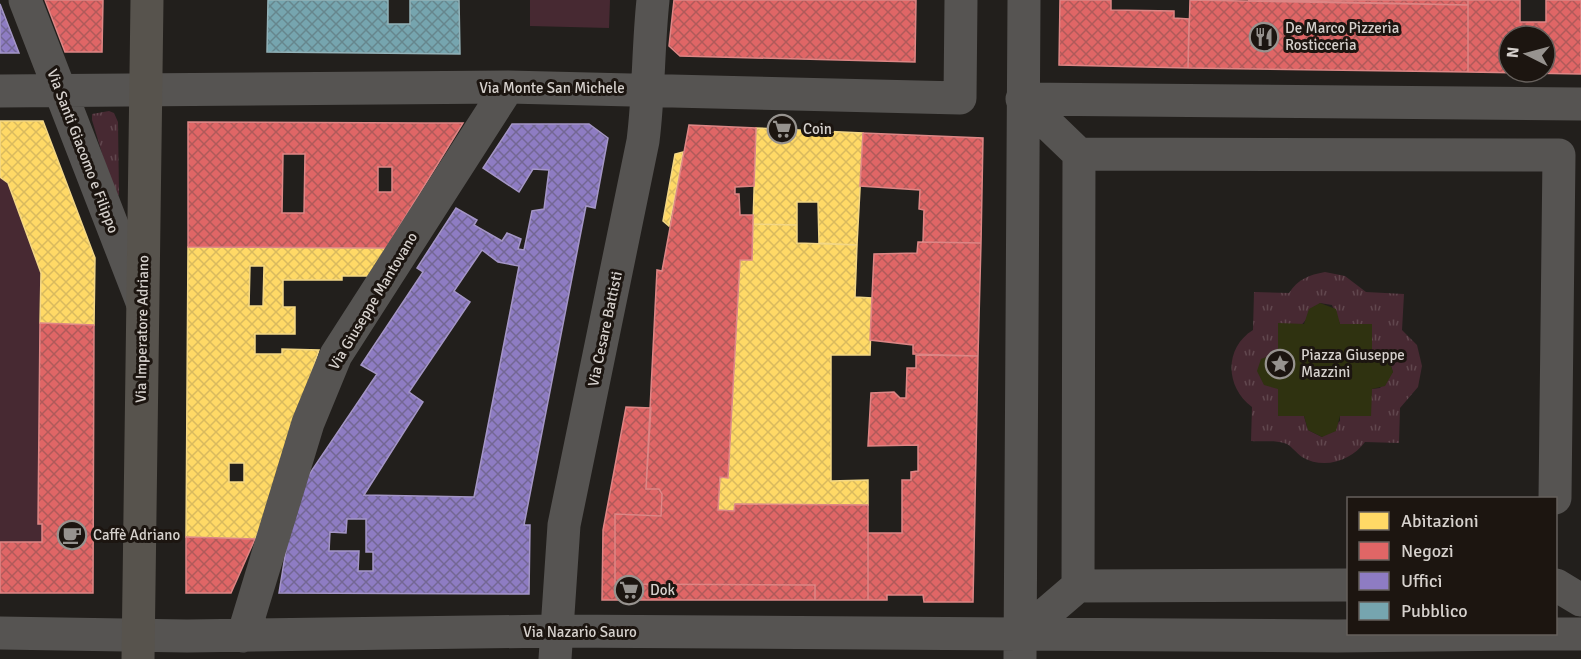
<svg xmlns="http://www.w3.org/2000/svg" width="1581" height="659" font-family="Signika,sans-serif">
<style>
.grass{fill:url(#grass-tufts);fill-rule:evenodd}
.green{fill:#472932}
.water{fill:#2f3210}
.homes{fill:url(#homes-cross-hatch);stroke:#f3d785;stroke-width:1.5;fill-rule:evenodd}
.shops{fill:url(#shops-cross-hatch);stroke:#dd8685;stroke-width:1.5;fill-rule:evenodd}
.offices{fill:url(#offices-cross-hatch);stroke:#a496c6;stroke-width:1.5;fill-rule:evenodd}
.public{fill:url(#public-cross-hatch);stroke:#93b2b8;stroke-width:1.5}
.lines{fill:none;stroke-linecap:round;stroke-linejoin:round}
.street{stroke:#565452;stroke-width:33}
.secondary{stroke:#57534d;stroke-width:33}
.labels{text-anchor:middle;stroke-width:6;stroke-linejoin:round;paint-order:stroke}
.poi-label{font-size:15px;fill:#d6d1cd;stroke:#1c1510;text-anchor:start}
.street-label{font-size:15px;fill:#d6d1cd;stroke:#1c1510}
</style>
<defs>
<pattern id="grass-tufts" width="24" height="20" patternUnits="userSpaceOnUse" patternTransform="scale(1.5)"><rect width="24" height="20" fill="#472932"/><path d="M3 7l-1-3M5 7V3M7 7l1-3M15 17l-1-3M17 17v-4M19 17l1-3" fill="none" stroke="#61474e"/></pattern>
<pattern id="homes-cross-hatch" width="8" height="8" patternUnits="userSpaceOnUse" patternTransform="scale(1.5)"><rect width="8" height="8" fill="#ffd966"/><path d="M0 0l8 8M0 8l8-8" fill="none" stroke="#d9ba5e"/></pattern>
<pattern id="shops-cross-hatch" width="8" height="8" patternUnits="userSpaceOnUse" patternTransform="scale(1.5)"><rect width="8" height="8" fill="#e06666"/><path d="M0 0l8 8M0 8l8-8" fill="none" stroke="#b05a5a"/></pattern>
<pattern id="offices-cross-hatch" width="8" height="8" patternUnits="userSpaceOnUse" patternTransform="scale(1.5)"><rect width="8" height="8" fill="#8e7cc3"/><path d="M0 0l8 8M0 8l8-8" fill="none" stroke="#736794"/></pattern>
<pattern id="public-cross-hatch" width="8" height="8" patternUnits="userSpaceOnUse" patternTransform="scale(1.5)"><rect width="8" height="8" fill="#76a5af"/><path d="M0 0l8 8M0 8l8-8" fill="none" stroke="#66868d"/></pattern>
</defs>
<rect width="100%" height="100%" fill="#221f1c"/>
<path class="grass" d="M109,111l5,2 4,9 1,73 -4,2 -23,-77v-6z
M1325,272l20,4 21,16 38,2 -2,36 15,15 5,21 -4,21 -18,21 -1,35 -34,-1c-14,19 -41,28 -63,15 -6,-4 -12,-13 -18,-14 -10,-3 -23,-1 -33,-2l1,-34c-27,-20 -28,-59 1,-77l1,-38 35,1c9,-14 20,-18 36,-21zM1320,303l12,2 8,19 32,29 17,7 4,12 -13,16 -8,1 -32,27v5l-18,16 -14,-7 -4,-14h-26v-27l-6,-35 6,-1z"/>
<path class="green" d="M530,0h80l-1,28 -79,-2z
M0,177l8,6 33,90 -3,251h4v18h-42z"/>
<path class="water" d="M1320,303l16,6 4,15h32v29l17,7 4,12 -8,14 -13,3 -1,27h-31l-4,15 -14,6 -14,-7 -4,-14h-26v-27l-14,-4 -7,-14 4,-12 17,-6v-30l26,1 5,-15z"/>
<path class="homes" d="M0,121h43l52,137 -1,67 -54,-2 1,-50 -33,-90 -8,-6z
M756,128l107,5 -6,112 -38,-2 -1,-41h-21v23l-44,-1z
M683,152l-4,24 -10,50 -6,-5 12,-67z
M753,224l44,1v18l60,2 -2,52 17,1 -2,57h-39v126l37,-1v25l-133,-1 -1,7 -16,-1 2,-33 8,1 12,-218h12z
M188,247l198,1 -17,28h-27v4h-59v27h12v27h-40v20h27v-5l37,1 -55,169 -9,20 -69,-2zM250,266h14l-1,40h-14zM229,463h15v19h-15z"/>
<path class="shops" d="M45,0h58l-1,52h-37z
M674,0h242l-1,62 -235,-6 -11,-10z
M1060,0h51v10l63,1v7l15,1 -1,49 -129,-3z
M1190,0l278,5v67l-280,-4z
M1248,0h220v5z
M1468,0h52v22h26v-22h35v74l-113,-2zM1509,36h36v36h-36z
M188,122l237,1h38l-77,125 -198,-1zM283,154h22l-1,59h-22zM378,167h14v25h-14z
M689,125l67,3 -2,58 -19,1v7h4l1,21h13l-1,45h-12l-12,218 -8,-1 -2,33 16,1 1,-7 133,1v95h-53v-15l-200,-1v-70l46,2 1,-22 -3,-5h-13l11,-219 5,1z
M863,133l120,5 -2,105 -58,-1 1,-32 -5,-1 1,-19 -60,-4z
M918,242l63,1 -3,113 -65,-2v-9l-43,-5 4,-86 43,-1z
M40,323l54,2 -1,268h-93v-51h42v-18h-4z
M916,355l62,1 -5,246h-49l-1,-7h-36v5h-19v-67h34v-53h9v-8l7,-1v-26l-50,1 3,-53 23,-1 6,6h6l1,-30h9z
M626,407l25,1 -5,81h13l3,5 -1,22 -46,-2v70l200,1v15h-213l1,-70z
M186,537l69,2 -24,54h-45z"/>
<path class="offices" d="M0,4l19,49h-19z
M512,124h77l19,14 -13,70 -9,-2 -62,319h6l-1,69 -250,-1 11,-68 18,-49 69,-102 -16,-9 62,-93 -6,-4 39,-60 21,12 -3,5 28,16 5,-8 14,6 -3,10 6,1 8,-39 12,-2 5,-39 -16,-1 -14,23 -36,-24zM482,250l16,12 21,4 -45,231 -110,-2 59,-93 -14,-10 61,-90 -16,-11zM347,519h19v33h7v19h-15l1,-20h-30l1,-19 16,1z"/>
<path class="public" d="M268,0h120v24h22v-24h49l1,54 -193,-2z"/>
<g class="lines">
<path class="street" d="M25,0l117,302
M0,91l508,-4 452,11 1,-98
M1022,99l57,55 480,1 -4,343
M1022,99l559,5
M1079,154l-1,432 270,-1
M1556,585l25,15
M0,633l187,3 368,-5 782,5 191,-2
M1533,634h48
M1021,635l57,-49
M243,636l65,-213 28,-68 172,-268
M555,659l9,-134 79,-384c6,-47 5,-94 10,-141
M1020,659l4,-659"/>
<path class="secondary" d="M138,659l9,-659"/>
</g>
<defs>
<g id="restaurant-ring" transform="scale(1.5)"><circle r="9.5" fill="#1c1510" stroke="#97938f" stroke-width="1.5"/><path d="M-5-6h1v4h1v-4h1v4h1v-4h1v5L-1.5 .5V6h-2V.5L-5-1ZM5-6V6H3V1.5H1.5Q1.5-4 5-6Z" fill="#97938f"/></g>
<g id="supermarket-ring" transform="scale(1.5)"><circle r="9.5" fill="#1c1510" stroke="#97938f" stroke-width="1.5"/><path d="M-6-5.5h2.5l.6 2H6L4.5 2H-2.5L-4.4-4H-6ZM-1.5 3.2a1.3 1.3 0 1 0 .1 0ZM3 3.2a1.3 1.3 0 1 0 .1 0Z" fill="#97938f"/></g>
<g id="sight-ring" transform="scale(1.5)"><circle r="9.5" fill="#1c1510" stroke="#97938f" stroke-width="1.5"/><path d="M0-6L1.8-2.2L6-1.7L2.9 1.2L3.7 5.4L0 3.3L-3.7 5.4L-2.9 1.2L-6-1.7L-1.8-2.2Z" fill="#97938f"/></g>
<g id="cafe-ring" transform="scale(1.5)"><circle r="9.5" fill="#1c1510" stroke="#97938f" stroke-width="1.5"/><path d="M-5.5-4.5H6V0H3Q3 3.5 0 3.5H-2.5Q-5.5 3.5-5.5 0ZM3-3.2v2h1.7v-2ZM-6 4.5H4V6H-6Z" fill="#97938f"/></g>
</defs>
<g fill-rule="evenodd">
<use href="#restaurant-ring" x="1264" y="37"/>
<use href="#supermarket-ring" x="782" y="129"/>
<use href="#sight-ring" x="1280" y="364"/>
<use href="#cafe-ring" x="72" y="535"/>
<use href="#supermarket-ring" x="629" y="590"/>
</g>
<g class="labels">
<g class="poi-label">
<text x="1285" y="33">De Marco Pizzeria<tspan x="1285" dy="17">Rosticceria</tspan></text>
<text x="803" y="134">Coin</text>
<text x="1301" y="360">Piazza Giuseppe<tspan x="1301" dy="17">Mazzini</tspan></text>
<text x="93" y="540">Caffè Adriano</text>
<text x="650" y="595">Dok</text>
</g>
<g class="street-label">
<text x="552" y="93">Via Monte San Michele</text>
<text transform="translate(83 151) rotate(69)" y="5">Via Santi Giacomo e Filippo</text>
<text transform="translate(373 301) rotate(-59)" y="5">Via Giuseppe Mantovano</text>
<text transform="translate(142 329) rotate(-89)" y="5">Via Imperatore Adriano</text>
<text transform="translate(605 329) rotate(-78)" y="5">Via Cesare Battisti</text>
<text x="580" y="637">Via Nazario Sauro</text>
</g>
</g>
<rect x="1347" y="497" width="210" height="138" fill="#1c1510" stroke="#66605c" stroke-width="1.5"/>
<rect x="1359" y="512" width="30" height="18" fill="#ffd966" stroke="#66605c" stroke-width="1.5"/>
<text x="1401" y="527" font-size="18" fill="#d6d1cd">Abitazioni</text>
<rect x="1359" y="542" width="30" height="18" fill="#e06666" stroke="#66605c" stroke-width="1.5"/>
<text x="1401" y="557" font-size="18" fill="#d6d1cd">Negozi</text>
<rect x="1359" y="572" width="30" height="18" fill="#8e7cc3" stroke="#66605c" stroke-width="1.5"/>
<text x="1401" y="587" font-size="18" fill="#d6d1cd">Uffici</text>
<rect x="1359" y="602" width="30" height="18" fill="#76a5af" stroke="#66605c" stroke-width="1.5"/>
<text x="1401" y="617" font-size="18" fill="#d6d1cd">Pubblico</text>
<g transform="translate(1527 54) rotate(276)"><circle r="28" fill="#1c1510" stroke="#66605c" stroke-width="1.5"/>
<path d="M0-4.5L10 22L0 15L-10 22Z" fill="#97938f"/>
<text y="-9" font-size="16" font-weight="bold" text-anchor="middle" fill="#d6d1cd">N</text>
</g>
</svg>
